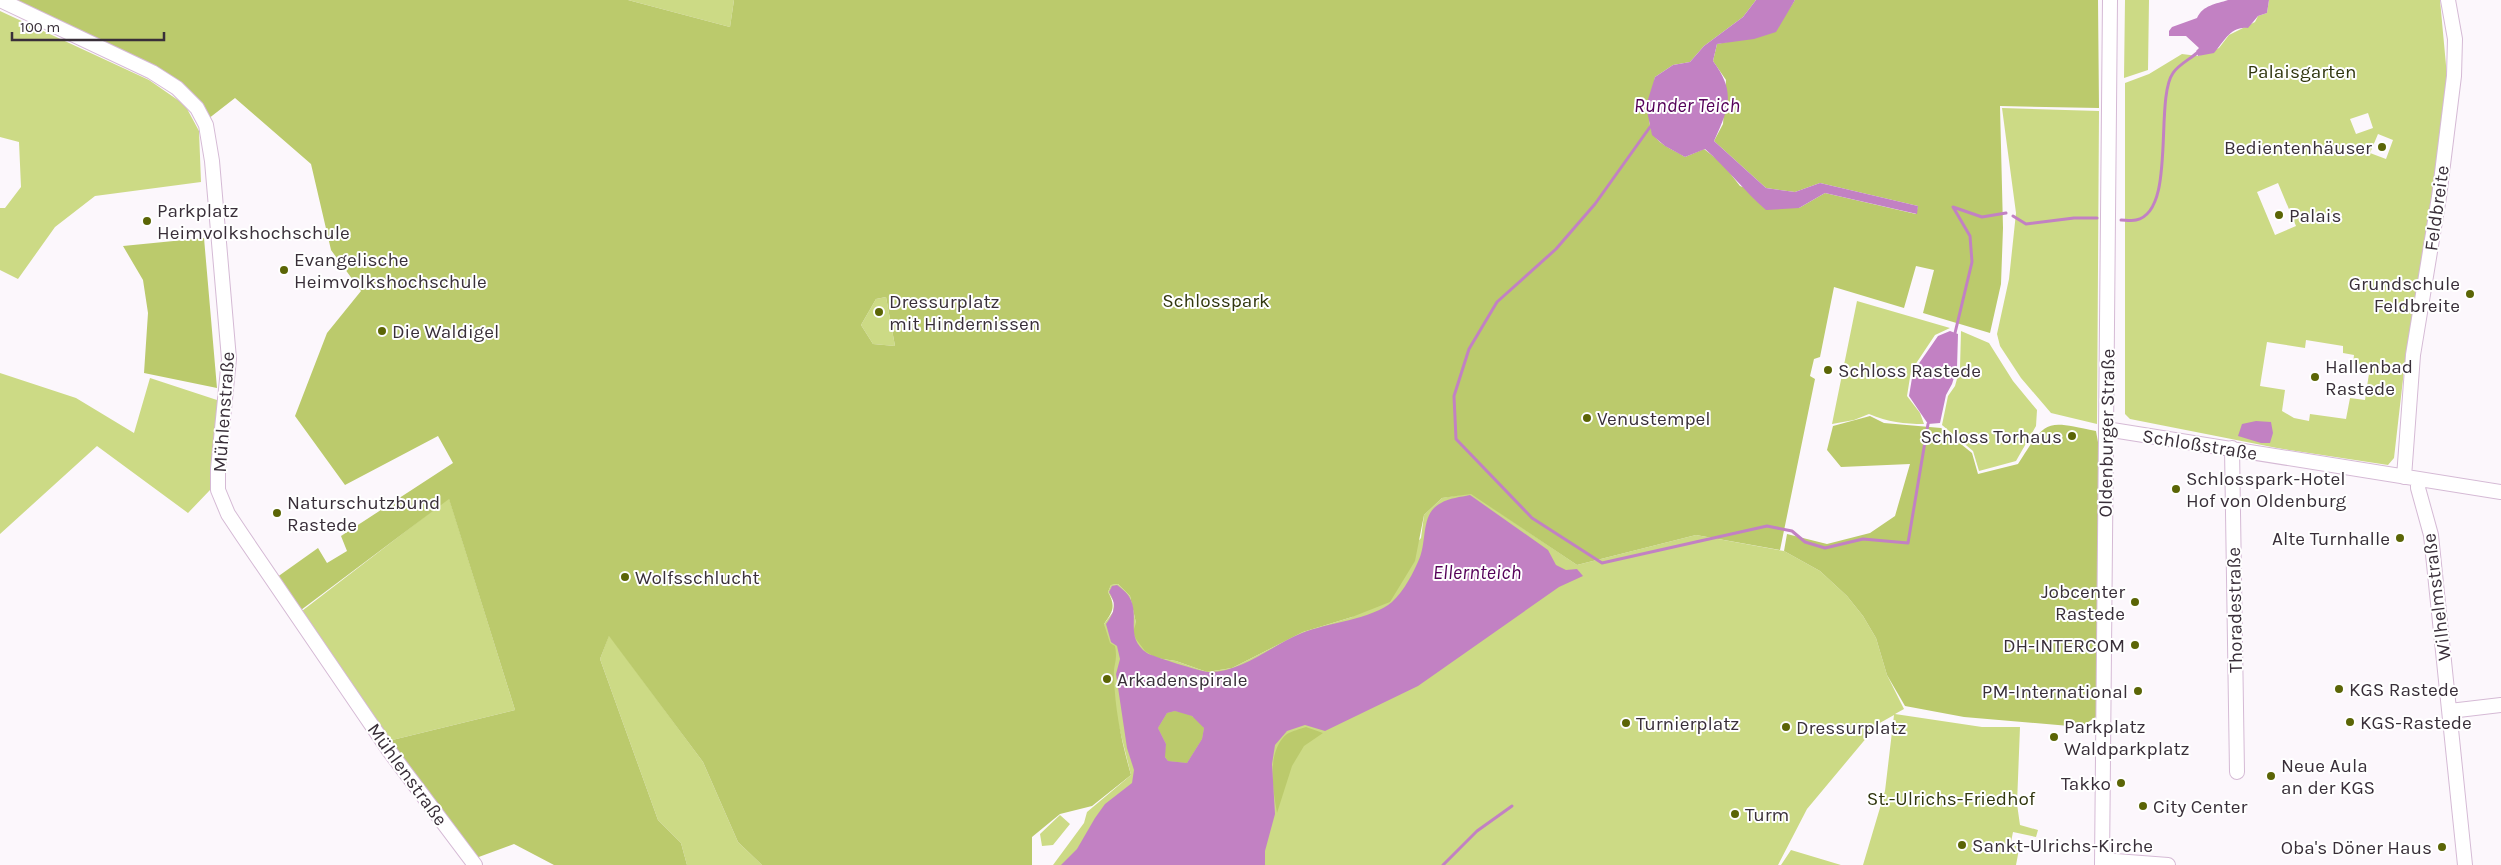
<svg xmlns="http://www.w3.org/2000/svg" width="2501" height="865" font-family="Karla,sans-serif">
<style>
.green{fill:#ccda85;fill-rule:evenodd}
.forest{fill:#bbca6c;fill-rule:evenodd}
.water{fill:#c281c3;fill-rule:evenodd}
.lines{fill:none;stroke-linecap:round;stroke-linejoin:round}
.stream{stroke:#c281c3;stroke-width:3}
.minor-casing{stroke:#d5bad5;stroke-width:16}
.minor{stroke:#fff;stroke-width:14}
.poi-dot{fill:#5b6506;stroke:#fff;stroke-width:2}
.labels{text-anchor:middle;stroke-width:4;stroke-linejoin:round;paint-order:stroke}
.park-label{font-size:19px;fill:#30360e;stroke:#fff}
.poi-label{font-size:19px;fill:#392f39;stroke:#fff;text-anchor:start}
.street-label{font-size:19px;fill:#392f39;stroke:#fff}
.water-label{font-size:20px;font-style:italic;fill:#550059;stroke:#fff}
</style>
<rect width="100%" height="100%" fill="#fcf7fc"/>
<path class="green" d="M628,0h106l-4,27z
M2125,0h24l-1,70 -24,8z
M2269,0h171l7,76 -14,120 -27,157 -12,105 -6,7 -111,-17 -147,-29 -5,-5v-331l24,-9 33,-20 16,2 21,-8 10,-13 26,-13 3,-6 9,-3zM2368,113l5,15 -17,6 -6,-15zM2378,134l15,6 -7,19 -16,-6zM2278,183l18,43 -21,9 -18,-43zM2306,340l37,6v7l11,2 -1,9 17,3 -5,33 -15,-2 -4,21 -36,-5 -1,7 -15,-3 -12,-7 3,-21 -25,-4 7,-44 38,6z
M0,11l149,69 36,25 14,26 2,51 -106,14 -40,31 -37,52 -18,-9v-62h5l16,-21 -2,-45 -19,-5z
M2002,108l97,3 -2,313 -46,-11 -30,-35 -21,-32 -3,-12 12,-55 7,-66z
M886,297l9,49 -22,-2 -12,-19 15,-26z
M1857,301l93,27 -15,7 -24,36 -4,25 13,17 4,11c-20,0 -36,-2 -55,-10l-15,6 -22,4z
M1961,331l28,12 24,38 24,29 -1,16 -20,35 -37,10 -6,-20 -31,-26 6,-29 7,-10 5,-18z
M0,373l76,25 58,35 16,-55 70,23 -10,89 -22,23 -91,-67 -97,88z
M1471,493l106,72 119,-30 88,16 36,20 27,25 16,20 13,22 11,37 17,34 -9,5 87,13h38l-3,77 3,21 18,5 -2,7 -23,-5 -2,10 9,2 -4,21h-153l22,-74 9,-76 -16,9 -71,85 -29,56h-725l31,-42 3,-11 44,-37 -24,-96 -3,-55 9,-12 1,-10 -6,-10 3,-7 7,-1 12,12 6,27 20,35 20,3 31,11 25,-4 71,-36 49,-15 69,-79 3,-23 18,-17z
M449,498l66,212 -131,32 -86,-128z
M609,635l94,127 35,80 24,23h-75l-6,-22 -23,-23 -58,-161z
M1060,815l10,9 -17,21 -11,1 -2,-12z
M1791,850l50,15h-60z"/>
<path class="forest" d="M11,0h617l102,27 4,-27h1022l-13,17 -39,29 -14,16 -17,3 -18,12c-4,25 -15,52 9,68 7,5 14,7 21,12l19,-8 18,14 18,23 59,22 26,-15 91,21 2,-8 -98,-23 -25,9 -29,-4 -52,-47 9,-17 3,-44 -13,-19 4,-17 10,-2 60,-30 8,-12h303l1,108 -99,-2 3,122 -2,56 -11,49 -67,-20 11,-43 -18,-4 -12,42 -70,-21 -14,70 -6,2 -4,17 5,3 -35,171 -84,-15 -119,30 -106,-71 -29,4 -18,17 -9,46 -25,41 -38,15 -49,15 -71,36 -25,4 -31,-11 -20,-3 -11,-7 -9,-12 -3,-7 3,-9 -6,-27 -12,-12 -7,1 -3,7c8,14 5,20 -4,32l6,19 5,3c3,15 -2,19 -1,31 1,34 8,66 17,98l-39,31 -32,8 -28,23v28h-270l-24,-23 -35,-80 -94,-126 -9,23 58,161 23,23 6,22h-133l-40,-21 -38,14 -92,-116 131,-32 -66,-211 -152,114 -24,-33 45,-32 9,15 20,-12 -6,-15 112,-73 -15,-27 -93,49 -50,-69 32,-83 34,-42 -30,-41 -20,-86 -76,-66 -27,21 -9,-15zM886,297l9,49 -22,-2 -12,-19 15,-26z
M204,238l13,150 -73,-15 4,-60 -5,-33 -20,-34z
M1870,416l14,7 57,5 31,25 6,21 40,-10c29,-45 26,-44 78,-33l3,17 -2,268 -16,11 -117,-10 -59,-11 -18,-31 -11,-37 -13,-22 -16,-20 -27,-25 -36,-20 3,-17 40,10 43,-11 25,-17 15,-52 -69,3 -14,-17 6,-24z
M1175,711c13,2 21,5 29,17l-2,11 -15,24 -19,-2 -4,-6 2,-11 -8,-16 9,-15z
M1306,727l17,6 -19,13 -12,20 -15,47c-4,-24 -11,-62 10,-79 5,-3 13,-5 19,-7z"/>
<path class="water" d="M1756,0h39l-19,32 -22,7 -37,5 -4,17c23,31 16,47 1,80l52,47 29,4 25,-9 98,23 -1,8 -92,-21 -26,15 -33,2c-22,-19 -39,-42 -61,-61l-20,8 -20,-11 -13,-11 -6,-29 9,-29 18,-12 17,-3 14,-16 39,-29z
M2228,0h41l-2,13 -9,3 -10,12c-18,-2 -24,14 -34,25l-16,3 -2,-5 3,-3 -13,-12h-17v-5l3,-4 25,-9c6,-13 19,-14 31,-18z
M1950,331l8,3 -1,34 -5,16 -6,11 -6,28 -12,1 -19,-28 4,-24 25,-36z
M2256,421l15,1 2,11 -3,10h-9l-23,-7 4,-12z
M1470,495l78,55 8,15 10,5 11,-1 6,7 -24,11 -141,99 -93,45 -20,-6 -18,6 -12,14 -3,19 3,50 -10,37v14h-204l16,-16 18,-31 10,-14 27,-21 2,-13 -7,-22 -11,-74 4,-15 -3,-13 -6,-4 -5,-18c9,-13 11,-19 3,-32l3,-6 5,-1c4,3 8,6 11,10 14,20 -5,41 19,58 4,3 56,19 61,19 34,1 64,-27 94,-39 24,-10 71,-14 90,-31 12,-11 22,-30 28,-45 7,-19 1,-44 21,-54 8,-5 20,-6 29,-8zM1175,711l17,5 12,12 -2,11 -15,24 -19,-2 -3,-4 1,-13 -8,-16 9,-15z"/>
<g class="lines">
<path class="stream" d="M1650,127l-55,77 -39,45 -59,53 -28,47 -15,47 2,43 76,79 70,45 165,-37 25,5 13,11 20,6 38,-9 45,4 20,-119
M2013,216l13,8 48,-6h23
M2121,220c4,0 11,1 15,0 41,-8 18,-120 37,-147 5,-8 17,-14 24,-20
M1955,333l17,-71 -2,-26 -17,-29 29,10 24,-4
M1443,865l34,-34 35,-25"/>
<g class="minor-casing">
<path id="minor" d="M0,0l152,72 25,16 20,20 9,17 6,36 17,198 -11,110v21l10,24 14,21 148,217 85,113
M2106,429l395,63
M2232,448l5,324
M2404,477l9,-122 26,-158 15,-121 1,-37 -7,-39
M2418,479v9l13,47 34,330
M2450,711l51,-6
M2102,860l66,5
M2102,865l8,-865"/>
</g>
<use href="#minor" class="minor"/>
</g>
<g class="poi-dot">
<circle cx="2382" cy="147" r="5"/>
<circle cx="2279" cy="215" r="5"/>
<circle cx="147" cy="221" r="5"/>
<circle cx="284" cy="270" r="5"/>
<circle cx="2470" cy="294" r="5"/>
<circle cx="879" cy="312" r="5"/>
<circle cx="382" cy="331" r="5"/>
<circle cx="1828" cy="370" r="5"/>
<circle cx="2315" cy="377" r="5"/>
<circle cx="1587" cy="418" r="5"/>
<circle cx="2072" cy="436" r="5"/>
<circle cx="2176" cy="489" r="5"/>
<circle cx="277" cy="513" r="5"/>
<circle cx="2400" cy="538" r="5"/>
<circle cx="625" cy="577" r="5"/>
<circle cx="2135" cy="602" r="5"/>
<circle cx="2135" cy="645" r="5"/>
<circle cx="1107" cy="679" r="5"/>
<circle cx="2339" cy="689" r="5"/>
<circle cx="2138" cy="691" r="5"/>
<circle cx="2350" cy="722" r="5"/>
<circle cx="1626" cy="723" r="5"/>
<circle cx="1786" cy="727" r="5"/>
<circle cx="2054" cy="737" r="5"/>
<circle cx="2271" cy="776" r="5"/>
<circle cx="2121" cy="783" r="5"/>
<circle cx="2143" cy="806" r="5"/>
<circle cx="1735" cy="814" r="5"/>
<circle cx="1962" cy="845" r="5"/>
<circle cx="2442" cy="847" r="5"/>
</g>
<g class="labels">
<g class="park-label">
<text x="2302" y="78">Palaisgarten</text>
<text x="1216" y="307">Schlosspark</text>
<text x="1951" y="805">St.-Ulrichs-Friedhof</text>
</g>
<g class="poi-label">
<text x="2372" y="154" text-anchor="end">Bedientenhäuser</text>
<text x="157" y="217">Parkplatz<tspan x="157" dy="22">Heimvolkshochschule</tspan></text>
<text x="2289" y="222">Palais</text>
<text x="294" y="266">Evangelische<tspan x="294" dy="22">Heimvolkshochschule</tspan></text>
<text x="2460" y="290" text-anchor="end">Grundschule<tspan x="2460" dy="22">Feldbreite</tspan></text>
<text x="889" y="308">Dressurplatz<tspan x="889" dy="22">mit Hindernissen</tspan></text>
<text x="392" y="338">Die Waldigel</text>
<text x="2325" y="373">Hallenbad<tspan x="2325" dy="22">Rastede</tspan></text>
<text x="1838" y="377">Schloss Rastede</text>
<text x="1597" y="425">Venustempel</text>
<text x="2062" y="443" text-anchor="end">Schloss Torhaus</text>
<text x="2186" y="485">Schlosspark-Hotel<tspan x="2186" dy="22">Hof von Oldenburg</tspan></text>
<text x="287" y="509">Naturschutzbund<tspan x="287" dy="22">Rastede</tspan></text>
<text x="2390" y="545" text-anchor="end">Alte Turnhalle</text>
<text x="635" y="584">Wolfsschlucht</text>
<text x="2125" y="598" text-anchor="end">Jobcenter<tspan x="2125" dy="22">Rastede</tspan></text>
<text x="2125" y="652" text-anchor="end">DH-INTERCOM</text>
<text x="1117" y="686">Arkadenspirale</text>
<text x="2349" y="696">KGS Rastede</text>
<text x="2128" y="698" text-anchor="end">PM-International</text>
<text x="2360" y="729">KGS-Rastede</text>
<text x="1636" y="730">Turnierplatz</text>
<text x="2064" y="733">Parkplatz<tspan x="2064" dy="22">Waldparkplatz</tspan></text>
<text x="1796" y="734">Dressurplatz</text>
<text x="2281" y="772">Neue Aula<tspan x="2281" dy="22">an der KGS</tspan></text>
<text x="2111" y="790" text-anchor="end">Takko</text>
<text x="2153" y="813">City Center</text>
<text x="1745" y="821">Turm</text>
<text x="1972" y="852">Sankt-Ulrichs-Kirche</text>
<text x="2432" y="854" text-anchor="end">Oba's Döner Haus</text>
</g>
<g class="street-label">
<text transform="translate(2436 208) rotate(-82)" y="7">Feldbreite</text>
<text transform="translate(223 412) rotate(-86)" y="7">Mühlenstraße</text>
<text transform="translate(2106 433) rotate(-89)" y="7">Oldenburger Straße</text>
<text transform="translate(2200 444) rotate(9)" y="7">Schloßstraße</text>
<text transform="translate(2436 597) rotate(-97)" y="7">Wilhelmstraße</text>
<text transform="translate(2234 610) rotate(-91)" y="7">Thoradestraße</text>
<text transform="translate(408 774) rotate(54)" y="7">Mühlenstraße</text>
</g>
<g class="water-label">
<text x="1687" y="112">Runder Teich</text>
<text x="1477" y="579">Ellernteich</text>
</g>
</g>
<path d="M12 32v8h152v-8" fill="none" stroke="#392f39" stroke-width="2.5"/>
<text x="20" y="32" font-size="15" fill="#392f39" stroke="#ffffff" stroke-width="4" paint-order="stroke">100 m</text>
</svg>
